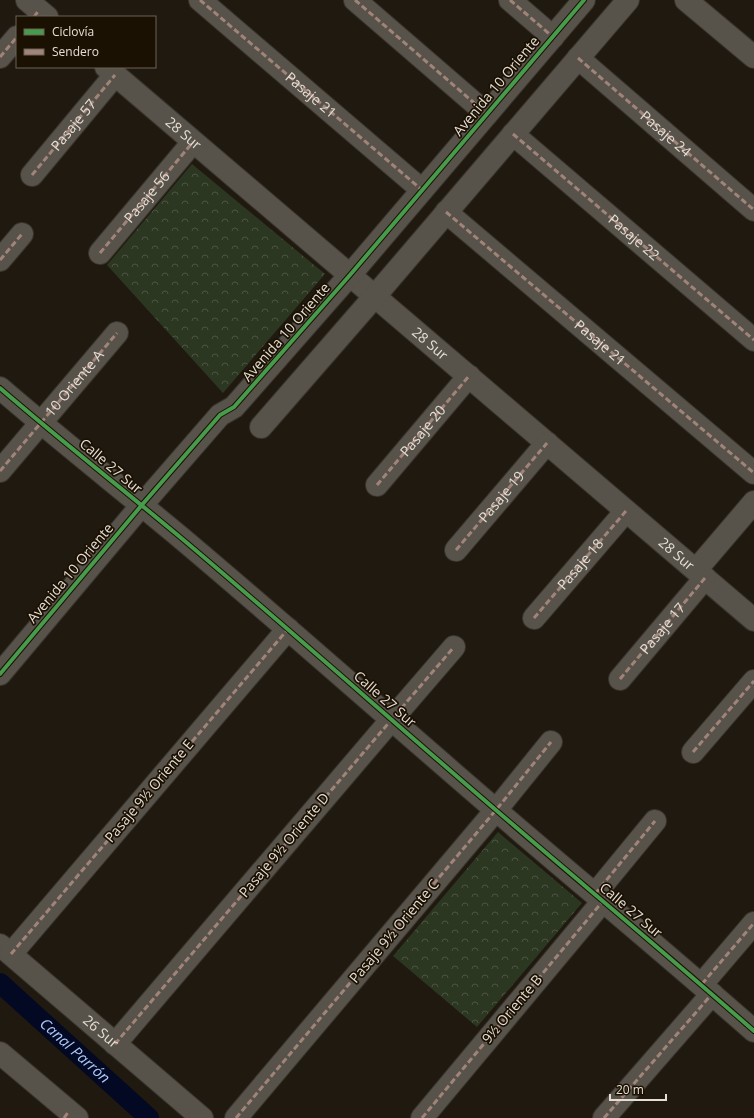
<svg xmlns="http://www.w3.org/2000/svg" width="754" height="1118" font-family="'Open Sans',sans-serif">
<style>
.park{fill:url(#park-crowns)}
.lines{fill:none;stroke-linecap:round;stroke-linejoin:round}
.canal{stroke:#030823;stroke-width:20}
.minor-casing{stroke:#39342e;stroke-width:24}
.minor{stroke:#57524a;stroke-width:22}
.quiet{stroke:#a18479;stroke-width:3;stroke-dasharray:6 3;stroke-linecap:butt}
.cycleway-casing{stroke:#1b1103;stroke-width:6}
.cycleway{stroke:#469c4c;stroke-width:4}
.labels{text-anchor:middle;stroke-width:3.5;stroke-linejoin:round;paint-order:stroke}
.street-label{font-size:14px;fill:#e6ded4;stroke:#1b1103}
.water-label{font-size:15px;font-style:italic;fill:#abc9fb;stroke:#1b1103}
</style>
<defs>
<pattern id="park-crowns" width="20" height="18" patternUnits="userSpaceOnUse"><rect width="20" height="18" fill="#2c3722"/><path d="M2 6a3 3 0 1 1 6 0M12 15a3 3 0 1 1 6 0" fill="none" stroke="#4b5441"/></pattern>
</defs>
<rect width="100%" height="100%" fill="#1f190f"/>
<path class="park" d="M192,164l133,110 -102,119 -116,-128z
M498,832l84,71 -105,124 -84,-71z"/>
<g class="lines">
<path class="canal" id="s1" d="M0,983l149,135"/>
<g class="minor-casing">
<g id="minor">
<path d="M27,0l20,17"/>
<path id="s2" d="M200,0l222,190"/>
<path d="M355,0l132,114"/>
<path d="M510,0l43,37"/>
<path d="M686,0l68,57"/>
<path d="M0,57l17,-20"/>
<path d="M578,58l176,152"/>
<path id="s3" d="M106,67l648,553"/>
<path id="s4" d="M513,134l241,206"/>
<path id="s5" d="M32,175l83,-100"/>
<path id="s6" d="M446,212l308,261"/>
<path id="s7" d="M100,253l93,-111"/>
<path d="M0,260l22,-26"/>
<path d="M0,388c59,51 120,99 180,149 107,90 211,183 317,274 85,73 172,145 257,220"/>
<path d="M261,427l114,-131 253,-296"/>
<path id="s8" d="M0,471l117,-138"/>
<path d="M377,485l92,-109"/>
<path id="s9" d="M456,550l91,-107"/>
<path d="M696,570l58,-68"/>
<path id="s10" d="M534,618l92,-107"/>
<path d="M0,674l141,-168 79,-91 14,-8 116,-132 234,-275"/>
<path id="s11" d="M620,679l85,-101"/>
<path d="M693,752l61,-71"/>
<path d="M595,894l60,-73"/>
<path id="s12" d="M0,945l202,173"/>
<path d="M11,954l277,-325"/>
<path d="M702,984l52,-61"/>
<path d="M115,1044l277,-325 62,-72"/>
<path d="M0,1053l77,65"/>
<path d="M236,1118l260,-308 55,-68"/>
<path d="M422,1118l181,-217"/>
<path d="M604,1118l108,-124"/>
</g>
</g>
<use href="#minor" class="minor"/>
<g class="quiet">
<path d="M200,0l222,190"/>
<path d="M355,0l132,114"/>
<path d="M510,0l43,37"/>
<path d="M34,17l5,-7"/>
<path d="M0,57l17,-20"/>
<path id="s13" d="M578,58l176,152"/>
<path d="M513,134l241,206"/>
<path d="M32,175l83,-100"/>
<path d="M446,212l308,261"/>
<path d="M100,253l93,-111"/>
<path d="M0,260l22,-26"/>
<path d="M0,471l117,-138"/>
<path id="s14" d="M377,485l92,-109"/>
<path d="M456,550l91,-107"/>
<path d="M534,618l92,-107"/>
<path d="M620,679l85,-101"/>
<path d="M693,752l61,-71"/>
<path d="M595,894l60,-73"/>
<path d="M11,954l277,-325"/>
<path d="M702,984l52,-61"/>
<path d="M115,1044l277,-325 62,-72"/>
<path d="M64,1118l5,-7"/>
<path d="M236,1118l260,-308 55,-68"/>
<path d="M422,1118l181,-217"/>
<path d="M604,1118l108,-124"/>
</g>
<g class="cycleway-casing">
<path id="cycleway" d="M0,388c59,51 120,99 180,149 107,90 211,183 317,274 85,73 172,145 257,220
M0,674l141,-168 79,-91 14,-8 116,-132 234,-275"/>
</g>
<use href="#cycleway" class="cycleway"/>
</g>
<g class="labels">
<g class="street-label">
<text transform="translate(496 86) rotate(-50)" y="5">Avenida 10 Oriente</text>
<text dy="5" stroke="none"><textPath href="#s2" startOffset="146">Pasaje 21</textPath></text>
<text dy="5" stroke="none"><textPath href="#s5" startOffset="65">Pasaje 57</textPath></text>
<text dy="5" stroke="none"><textPath href="#s3" startOffset="102">28 Sur</textPath></text>
<text dy="5" stroke="none"><textPath href="#s13" startOffset="116">Pasaje 24</textPath></text>
<text dy="5" stroke="none"><textPath href="#s7" startOffset="73">Pasaje 56</textPath></text>
<text dy="5" stroke="none"><textPath href="#s4" startOffset="159">Pasaje 22</textPath></text>
<text transform="translate(286 332) rotate(-49)" y="5">Avenida 10 Oriente</text>
<text dy="5" stroke="none"><textPath href="#s3" startOffset="426">28 Sur</textPath></text>
<text dy="5" stroke="none"><textPath href="#s6" startOffset="202">Pasaje 21</textPath></text>
<text dy="5" stroke="none"><textPath href="#s8" startOffset="115">10 Oriente A</textPath></text>
<text dy="5" stroke="none"><textPath href="#s14" startOffset="71">Pasaje 20</textPath></text>
<text transform="translate(111 466) rotate(40)" y="5">Calle 27 Sur</text>
<text dy="5" stroke="none"><textPath href="#s9" startOffset="70">Pasaje 19</textPath></text>
<text dy="5" stroke="none"><textPath href="#s3" startOffset="750">28 Sur</textPath></text>
<text dy="5" stroke="none"><textPath href="#s10" startOffset="71">Pasaje 18</textPath></text>
<text transform="translate(70 573) rotate(-50)" y="5">Avenida 10 Oriente</text>
<text dy="5" stroke="none"><textPath href="#s11" startOffset="66">Pasaje 17</textPath></text>
<text transform="translate(385 699) rotate(41)" y="5">Calle 27 Sur</text>
<text transform="translate(149 791) rotate(-50)" y="5">Pasaje 9½ Oriente E</text>
<text transform="translate(284 845) rotate(-50)" y="5">Pasaje 9½ Oriente D</text>
<text transform="translate(631 910) rotate(40)" y="5">Calle 27 Sur</text>
<text transform="translate(394 931) rotate(-50)" y="5">Pasaje 9½ Oriente C</text>
<text transform="translate(512 1009) rotate(-50)" y="5">9½ Oriente B</text>
<text dy="5" stroke="none"><textPath href="#s12" startOffset="133">26 Sur</textPath></text>
</g>
<g class="water-label">
<text dy="5" stroke="none"><textPath href="#s1" startOffset="101">Canal Parrón</textPath></text>
</g>
</g>
<rect x="16" y="16" width="140" height="52" fill="#1b1103" stroke="#6c6357"/>
<rect x="24" y="29" width="20" height="6" fill="#469c4c" stroke="#6c6357"/>
<text x="52" y="36" font-size="12" fill="#e6ded4">Ciclovía</text>
<rect x="24" y="49" width="20" height="6" fill="#a18479" stroke="#6c6357"/>
<text x="52" y="56" font-size="12" fill="#e6ded4">Sendero</text>
<path d="M610 1094v6h56v-6" fill="none" stroke="#e6ded4" stroke-width="2"/>
<text x="616" y="1094" font-size="12" fill="#e6ded4" stroke="#1b1103" stroke-width="3" paint-order="stroke">20 m</text>
</svg>
